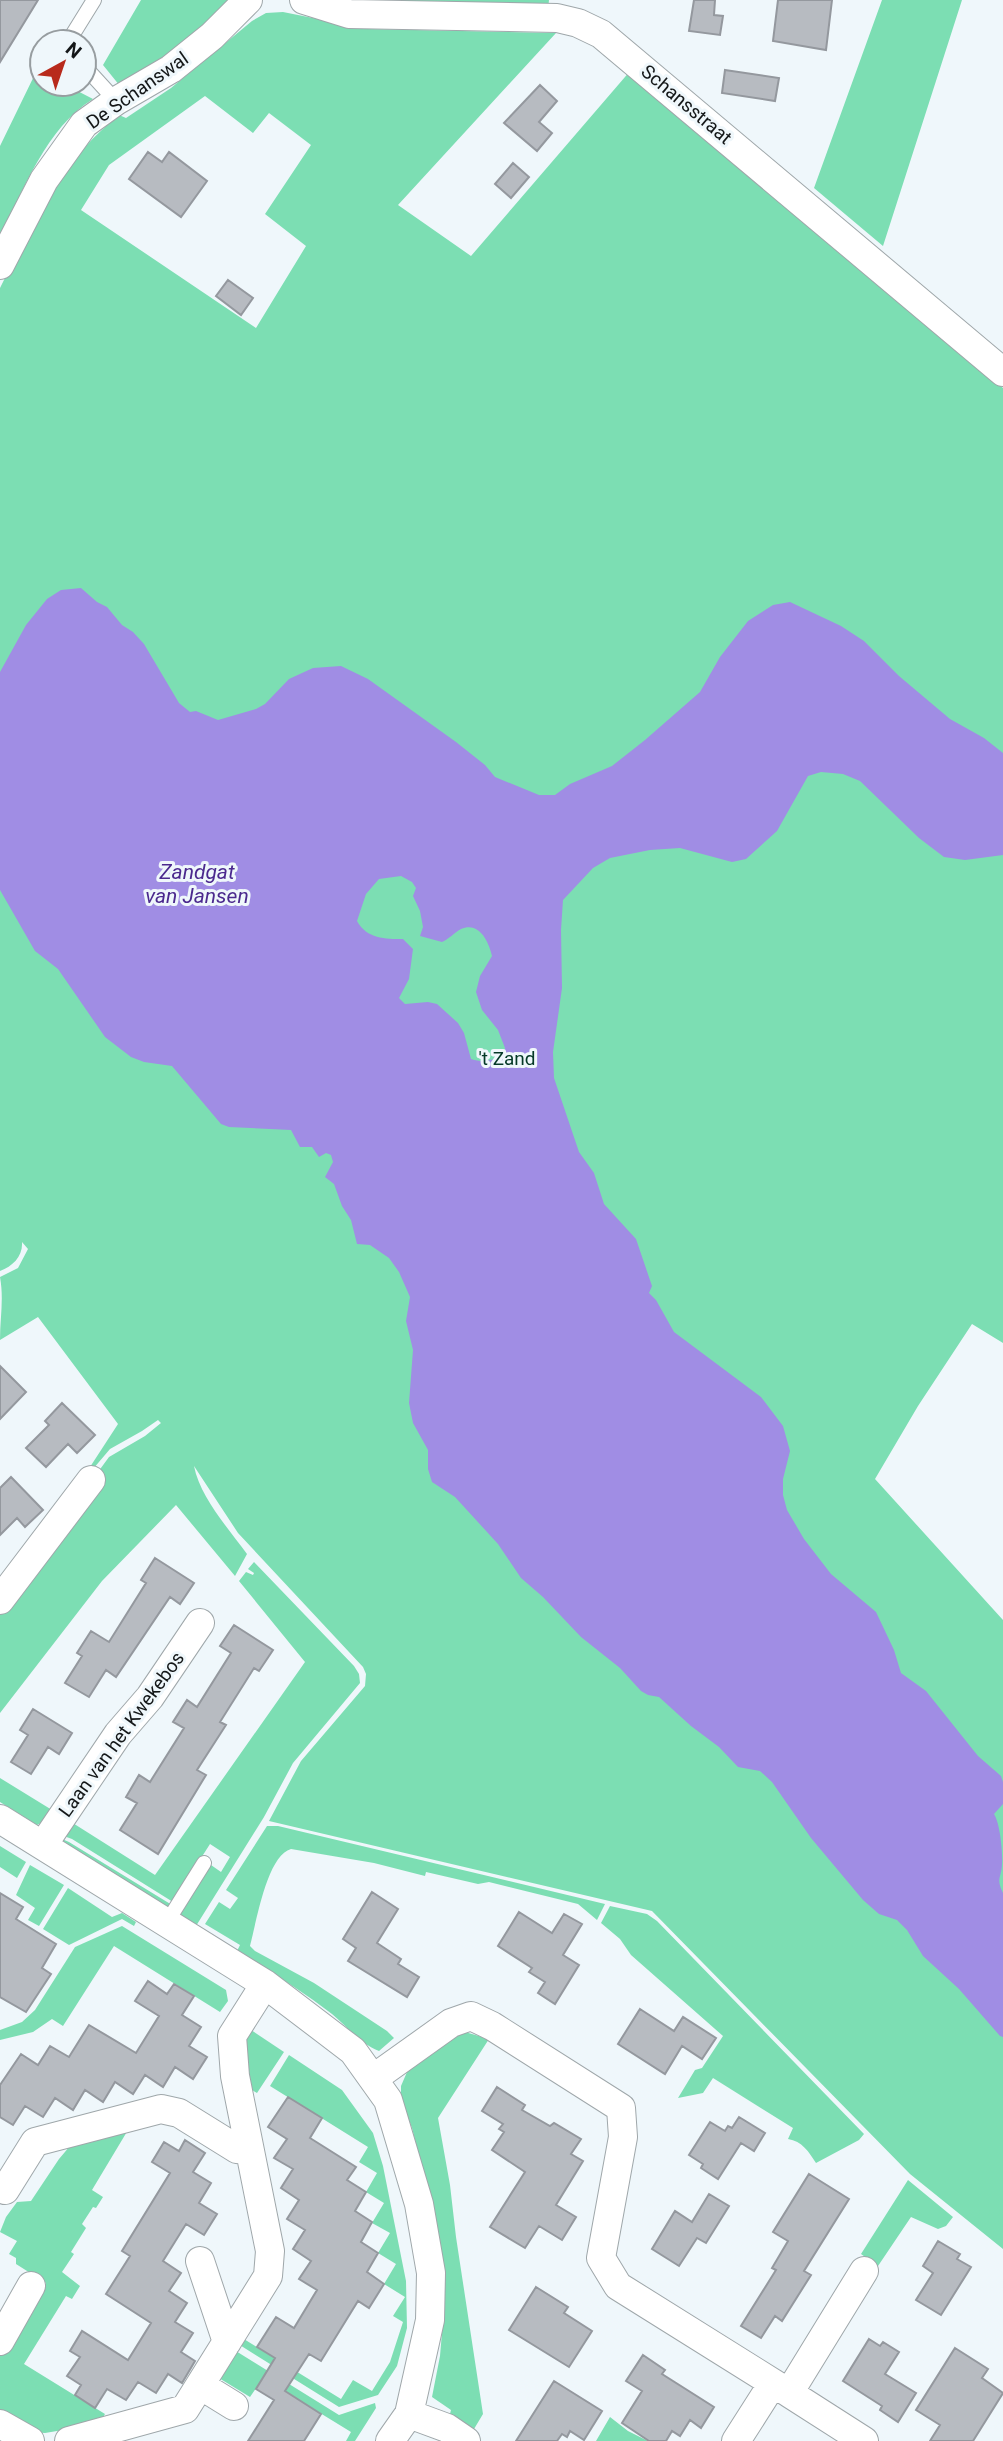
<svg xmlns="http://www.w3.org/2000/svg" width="1003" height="2441" font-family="Roboto,sans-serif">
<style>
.green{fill:#7cdeb3;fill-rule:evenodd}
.water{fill:#a08de4;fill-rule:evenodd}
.building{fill:#b7bbc1;stroke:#94989e;stroke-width:2}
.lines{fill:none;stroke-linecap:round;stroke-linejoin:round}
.service-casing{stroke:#9fa7aa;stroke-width:16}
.minor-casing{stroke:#9fa7aa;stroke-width:30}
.service{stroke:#fff;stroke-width:14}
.minor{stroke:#fff;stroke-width:28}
.labels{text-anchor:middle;stroke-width:6;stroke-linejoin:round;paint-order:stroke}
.street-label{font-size:19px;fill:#141718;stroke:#eff7fb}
.park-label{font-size:19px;fill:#053927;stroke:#eff7fb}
.water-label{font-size:21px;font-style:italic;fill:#4b298e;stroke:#eff7fb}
</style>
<rect width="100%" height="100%" fill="#eff7fb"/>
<path class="green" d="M141,0h92l-59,53 -54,33 -17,-21z
M331,0h218l-1,9z
M882,0h80l-79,246 -69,-58z
M283,12l85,17 188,4 -158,172 73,51 160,-186 372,318v955l-31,-19 -54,82 -43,73 128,141v629l-93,-75 -258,-263 -383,-90 32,-60 64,-75 1,-12 -3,-7 -125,-134 -44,-67c6,31 34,62 53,88l-12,22 -59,-71 -74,76 -102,132v-107l109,-149 36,-21 16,-13 -3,-3 -16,11 -32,18 -17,20 -3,-2 28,-43 -80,-107 -38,23c0,-22 4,-41 0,-63l18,-9 10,-19 -6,-7c1,14 -9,24 -22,29v-983c35,-69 57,-123 119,-173l7,3 45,-30 81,-67 14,-8zM205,96l48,37 16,-20 42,32 -46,69 41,32 -50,82 -175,-118 28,-45z
M37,70l5,3v11h22l29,15c-47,29 -69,90 -93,138v-91z
M254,1562l100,104 5,8 1,9 -67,80 -29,54 -68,109 -17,-11 32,-50 10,7 9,-15 -20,-13 -37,58 -101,-63 -11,-4 7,-15 87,55 150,-213 -66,-81 7,-9 7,3 1,-2 -6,-4z
M0,1778l52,32 -9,12 -6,3 -37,-23z
M267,1826h11l327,78 -8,16 -19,-16 -89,-22 -11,2 -52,-12 -1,4 -51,-13 -83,-14c-24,6 -35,75 -41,97l5,5 59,32 73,48 7,7 -15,13c-20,-8 -31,-24 -47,-37 -30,-23 -63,-43 -95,-63l3,-6 -35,-21 14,-22 11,7 8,-11 -12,-8z
M62,1839l7,3 103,63 -3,4 -107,-68z
M0,1846l26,16 -9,16 -17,-11z
M30,1865l34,20 -25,41 -11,-6 7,-12 -19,-13z
M68,1888l44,29 10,-4 14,9 -2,4 -12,-7 -53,26 -26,-16z
M610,1906l37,8 10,7 207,213 -5,6 -43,23c-7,-11 -14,-22 -28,-24l5,-11 -80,-50 -10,15 -25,5 17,-28 7,-2 21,-32 -92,-81 -11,-16 -19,-16z
M122,1926l104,64 2,11 -8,11 -106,-66 -51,80 -11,-7 -19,13 -33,8v-10l22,-8 13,-12 40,-63z
M248,2028l36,24 -27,41 -13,-8 -1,-49z
M465,2032l24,7 -51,79 12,67 6,52 27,177 -9,15 -24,-15 1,-4 -19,-13 8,-41 3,-35 -17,-137 -14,-56 -11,-28v-14l6,-14 7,-7 38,-28z
M289,2055l53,35 31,43 10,33 23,115 1,47 -10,38 -19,29 -39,12 -104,-65 4,-6 102,63 12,-19 19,11 18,-29 13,-40 -10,-6 12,-19 -21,-13 12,-20 -18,-11 12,-20 -18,-10 12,-20 -18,-11 11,-19 -18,-11 9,-15 -98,-61z
M128,2130l-36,60 11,7 -7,11 -3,-1 -11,17 4,4 -15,24 3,2 -12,18 18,14 -8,13 -6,-3 -42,68 81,50 -6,10 -54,9 -13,-1 -32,-18v-58l46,-73 -30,-19v-6l-7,-4 8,-13 -17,-9 6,-15 11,-15 14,-1 28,-42 11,-13z
M908,2180l45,37 -7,9 -8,3 -27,-12 -33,49 -17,-12z
M231,2348l108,67 36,-12 1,5 -21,33h-9l5,-9 -88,-54 -13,19 -36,-22z
M610,2417l18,14 20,10h-52z"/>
<path class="water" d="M81,588l16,14 10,5 15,18 11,7 11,12 35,59 11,9 6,-1 22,9 38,-11 9,-5 24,-25 24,-11 28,-2 27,13 88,63 29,23 10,12 44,18h16l15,-11 42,-18 33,-26 55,-48 20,-35 28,-36 25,-16 17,-3 51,24 23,15 35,35 51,43 34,19 19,15v102l-38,5 -21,-3 -25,-19 -59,-57 -17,-7 -22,-2 -13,4 -31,55 -31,28 -14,3 -52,-14 -30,2 -40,8 -17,10 -30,32 -2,30 1,58 -9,64 1,26 25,74 15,21 10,31 32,35 16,47 -3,7 7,7 18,32 87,65 22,29 7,25 -7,28v16l4,15 17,29 27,35 45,38 18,38 7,23 25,18 52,65 23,20 2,6v22l-9,10c6,9 9,39 8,51 -1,14 -6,13 1,28v144l-3,-1 -41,-47 -36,-33 -16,-26 -10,-10 -18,-6 -16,-14 -52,-62 -39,-56 -12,-11 -22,-4 -19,-20 -28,-21 -32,-29 -11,-2 -7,-4 -21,-23 -39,-31 -38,-40 -22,-19 -23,-34 -43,-47 -23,-15 -4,-13v-19l-15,-27 -4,-20 4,-53 -7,-29 4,-24 -11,-25 -10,-14 -19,-13 -13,-1 -6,-24 -9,-14 -8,-22 -9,-7 8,-15 -2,-7 -5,-2 -7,4 -7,-10h-12l-9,-17 -62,-3 -8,-3 -49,-58 -28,-4 -13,-5 -26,-20 -47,-68 -23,-18 -35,-61v-218l26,-47 21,-26 14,-9zM401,876l11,6 4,6 -3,8 7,15 3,16 -3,9 22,6c7,-3 12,-9 19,-13 19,-8 28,14 31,27l-12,20 -4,16 6,18 16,20 7,18 -2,6c-11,7 -19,9 -32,5l-7,-26 -6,-10 -21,-19 -9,-2 -23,2 -6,-6 10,-19 4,-30 -10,-10c-18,0 -36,0 -46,-18l9,-27 13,-15z"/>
<path class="building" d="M0,0h38l-38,62z
M694,0h21l-1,15 9,1 -3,19 -31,-4z
M778,0h54l-6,50 -53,-9z
M725,70l54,8 -4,23 -53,-8z
M540,85l17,16 -18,21 13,11 -15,18 -33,-28z
M148,152l14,10 7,-10 38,29 -26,36 -52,-38z
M513,163l16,14 -18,21 -16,-14z
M228,280l25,18 -12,17 -25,-19z
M0,1366l26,26 -26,27z
M62,1403l33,32 -18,18 -9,-9 -22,23 -20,-19 23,-23 -4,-4z
M11,1477l32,33 -18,17 -8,-9 -17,17v-47z
M155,1558l39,25 -14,21 -10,-7 -54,80 -10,-7 -17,27 -24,-14 17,-27 -5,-3 14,-22 18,11 37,-59 -5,-3z
M234,1625l39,25 -14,21 -5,-3 -34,54 6,3 -29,45 9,5 -48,79 -38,-24 17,-27 -11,-6 13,-22 11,7 34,-54 -11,-6 14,-22 10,7 34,-54 -11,-7z
M33,1709l39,24 -13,21 -11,-7 -17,27 -20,-12 17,-27 -8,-5z
M372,1892l26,17 -21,34 24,16 -3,5 21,13 -12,20 -59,-36 8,-13 -13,-9z
M0,1893l23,14 -7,12 40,25 -14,24 9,6 -25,38 -26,-15z
M519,1912l33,21 12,-19 18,10 -19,31 16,10 -24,39 -17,-11 7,-11 -16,-10 3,-4 -34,-22z
M148,1981l19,13 7,-10 20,12 -12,19 19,12 -12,19 18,11 -14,22 -18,-12 -12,20 -18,-12 -12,19 -18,-12 -12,20 -18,-12 -12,20 -18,-12 -12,19 -18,-11 -12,19 -13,-8v-32l21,-31 17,11 12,-19 19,11 20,-32 47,28 23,-37 -24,-15z
M640,2009l34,22 9,-14 33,21 -14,21 -20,-13 -17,28 -47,-30z
M497,2087l28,18 -3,5 28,16 4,-3 27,16 -10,15 12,7 -27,44 20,12 -14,23 -23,-14 -14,22 -35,-21 35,-55 -33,-22 12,-18 -5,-3 4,-5 -21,-13z
M288,2097l34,21 -12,20 46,29 -9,13 19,12 -11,19 17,11 -11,20 17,11 -11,19 17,12 -15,24 -11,-7 -37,60 -12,-7 -24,37 36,23 -17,27h-56l26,-41 -18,-11 19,-31 -18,-11 19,-30 18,11 23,-38 -18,-11 12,-18 -18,-12 12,-19 -18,-11 12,-19 -18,-12 12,-19 -19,-11 13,-19 -19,-12z
M739,2117l26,16 -11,18 -13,-8 -23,36 -17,-11 2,-4 -14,-9 21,-33 15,9 3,-5 4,2z
M185,2140l20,13 -12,19 18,11 -12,20 18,11 -13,21 -18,-11 -23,37 18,12 -12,18 18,12 -12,19 18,11 -12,19 14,9 -13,22 -14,-9 -12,19 -18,-11 -12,18 -19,-11 -12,19 -20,-13 6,-10 -14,-9 13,-19 -10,-6 12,-20 46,29 23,-37 -45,-29 24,-38 -8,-5 48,-78 -18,-11 12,-20 15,9z
M809,2174l40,25 -45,72 7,4 -29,46 -7,-5 -14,22 -20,-12 35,-56 -4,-2 16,-27 -15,-9z
M709,2194l20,12 -23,37 -9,-5 -18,28 -27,-17 23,-38 17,11z
M938,2241l22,13 -3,5 14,8 -30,48 -25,-15 17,-27 -10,-7z
M536,2287l32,20 -4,6 28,18 -23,36 -60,-37z
M869,2339l11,7 3,-4 16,10 -14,22 31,19 -18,29 -18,-12 2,-4 -39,-25z
M955,2348l33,21 -6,9 21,15 -30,48h-43l10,-16 -24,-15z
M643,2355l22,15 -3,4 52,33 -13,21 -11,-8 -10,16 -8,-5 -6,10h-17l-27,-18 20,-32 -16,-10z
M554,2381l48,30 -18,29 -14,-9 -3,6 -5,-3 -5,7h-41z"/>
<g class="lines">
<g class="service-casing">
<path id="service" d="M68,42l26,-42
M84,66l32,35
M167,1922l37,-59"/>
</g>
<g class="minor-casing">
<path id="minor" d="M304,0l45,14 208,4 21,5 23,11 402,338
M0,265l44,-85 40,-56 32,-23 55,-32 41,-33 36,-36
M0,1600l91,-120
M0,1819l265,165 88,67 35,49 31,104 12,69 -1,47 -21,94 -19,27
M43,1845l75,-111 32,-37 50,-74
M374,2078l77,-55 20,-7 21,10 129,82 2,29 -22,121 17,28 171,107 75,-122
M5,2190l30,-48 126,-33 18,4 58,36 11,1
M200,2261l27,81
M0,2341l31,-55
M200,2385l34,21
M789,2393l75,48
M409,2414l38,14 19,13
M0,2424l30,17
M69,2441l116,-32 83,-133 2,-25 -35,-175 -3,-40 33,-52
M736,2441l37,-58"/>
</g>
<use href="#service" class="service"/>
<use href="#minor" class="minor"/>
</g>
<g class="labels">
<g class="street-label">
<text transform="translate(137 90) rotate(-35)" y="7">De Schanswal</text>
<text transform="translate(687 104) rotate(40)" y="7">Schansstraat</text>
<text transform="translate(121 1734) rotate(-54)" y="7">Laan van het Kwekebos</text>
</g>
<g class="park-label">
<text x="507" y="1065">'t Zand</text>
</g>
<g class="water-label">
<text x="197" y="879">Zandgat<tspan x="197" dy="24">van Jansen</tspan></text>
</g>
</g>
<g transform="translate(63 63) rotate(40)"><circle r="33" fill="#eff7fb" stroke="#979da0" stroke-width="2"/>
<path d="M0-5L12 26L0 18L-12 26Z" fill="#b82a1c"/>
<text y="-10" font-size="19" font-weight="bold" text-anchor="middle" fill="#141718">N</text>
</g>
</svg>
